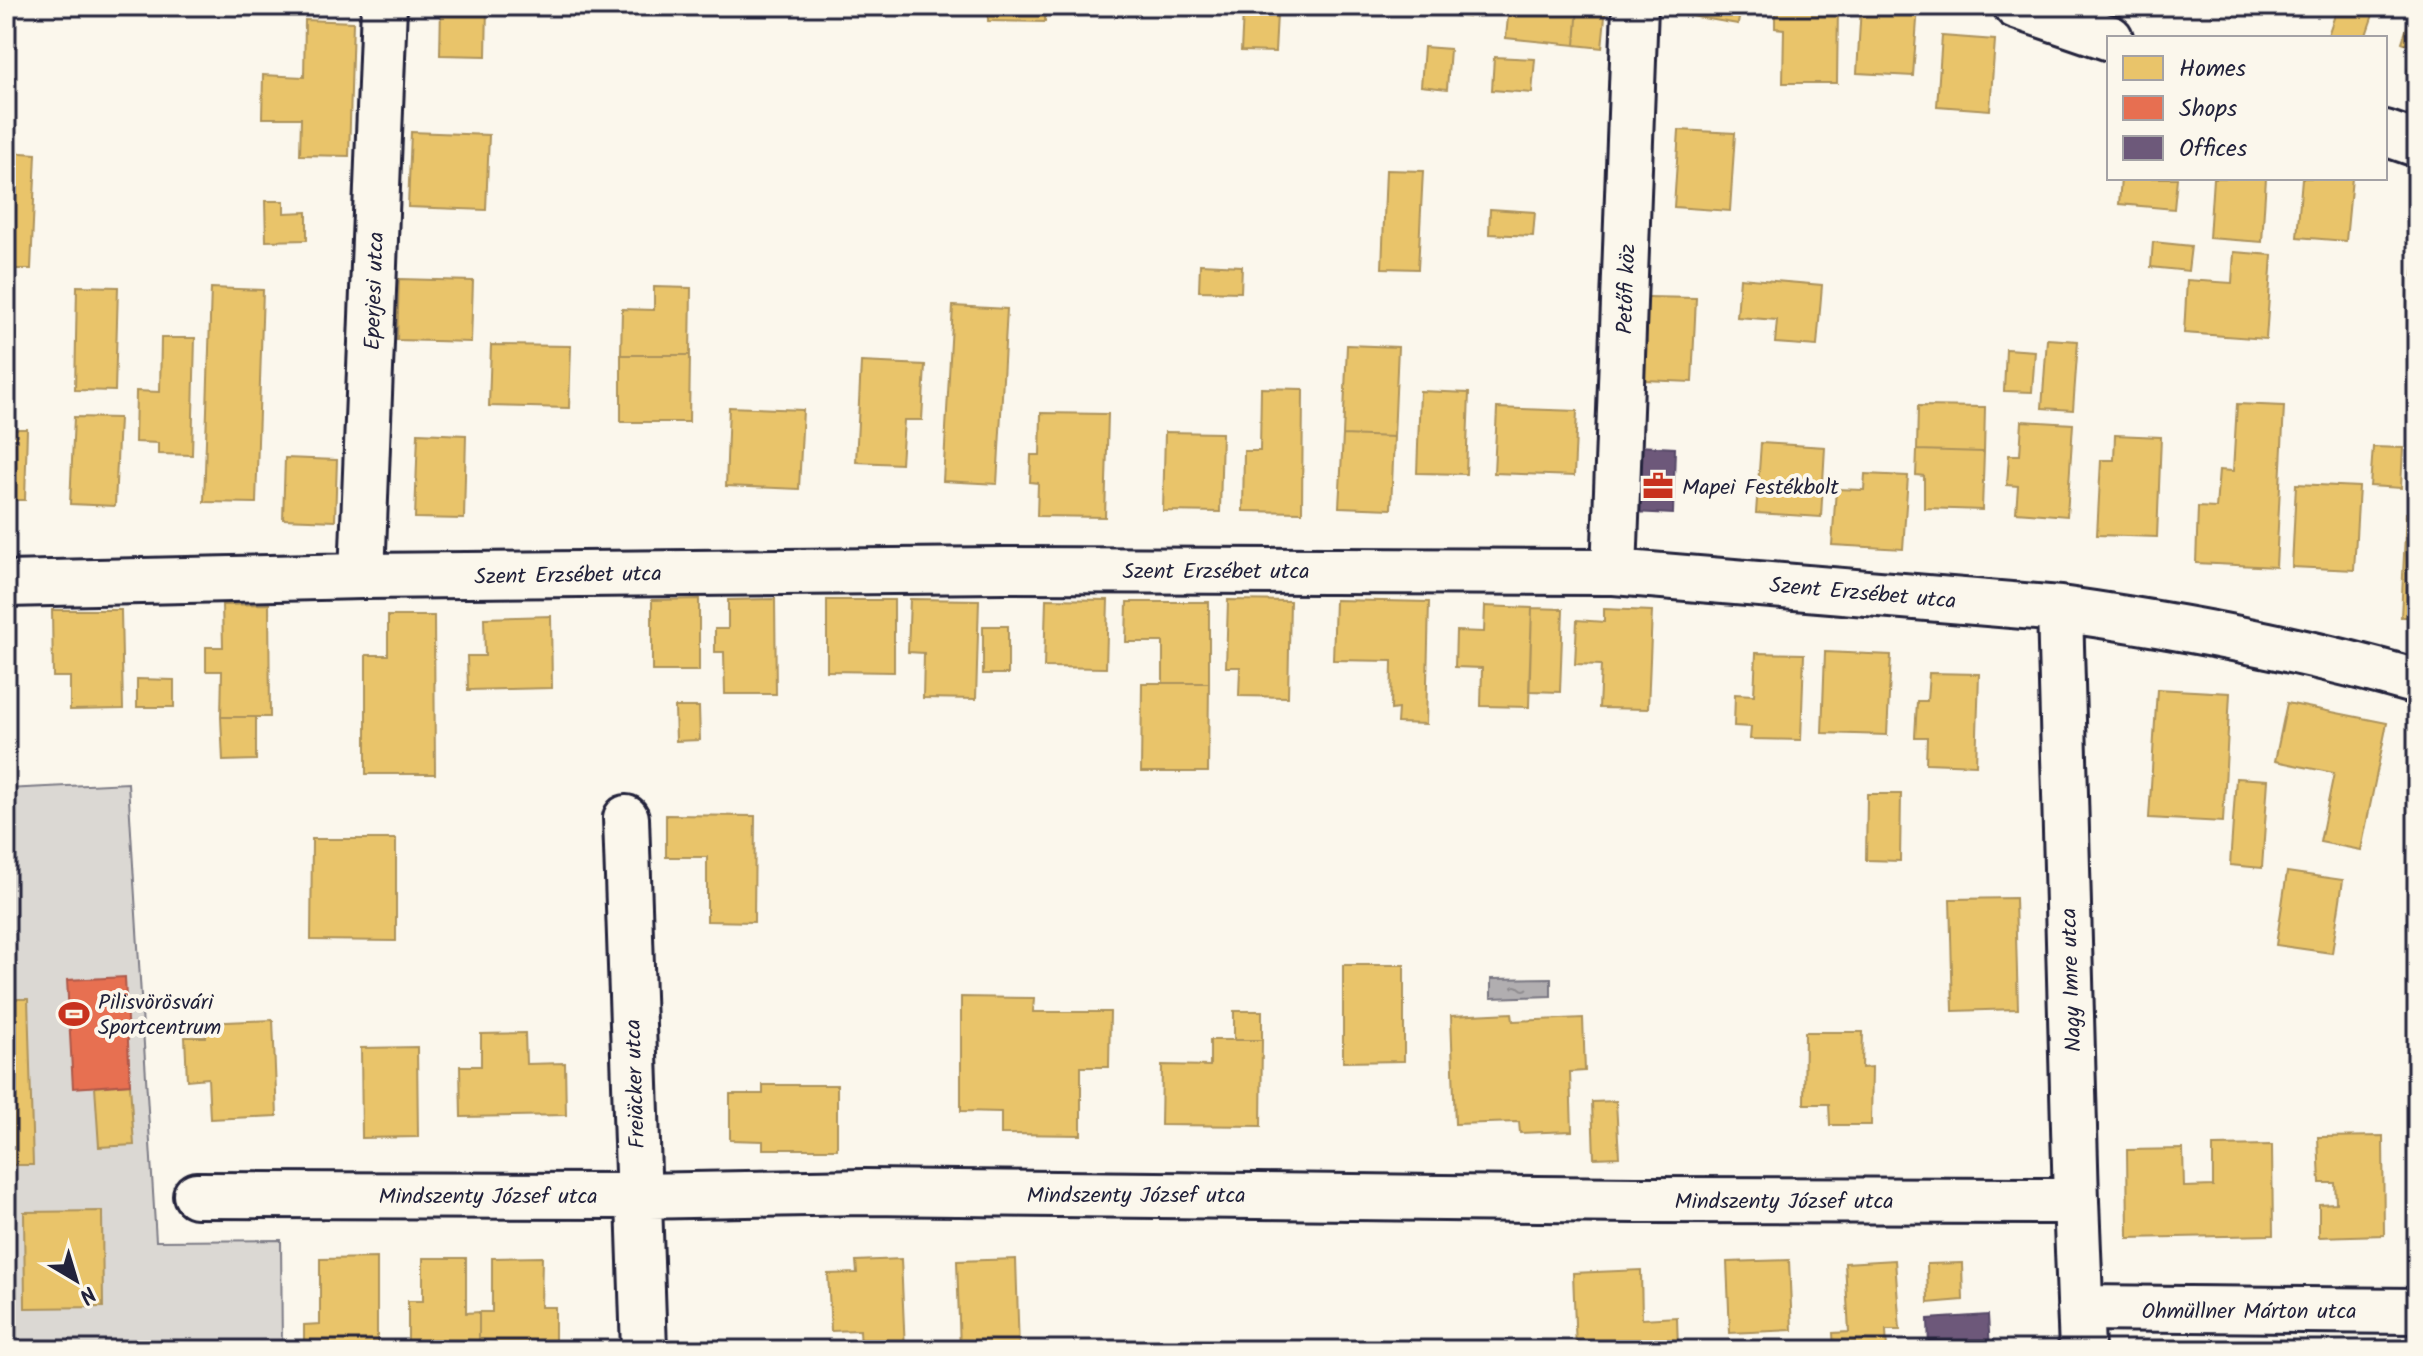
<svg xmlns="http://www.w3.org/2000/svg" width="2423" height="1356" font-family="Kalam,sans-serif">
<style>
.garden{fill:#dbd8d3;stroke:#7e7d87;stroke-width:2}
.water{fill:url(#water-ripples);stroke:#787681;stroke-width:2}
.homes{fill:#e9c46a;stroke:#ad935c;stroke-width:2}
.shops{fill:#e76f51;stroke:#ac584a;stroke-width:2}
.offices{fill:#6d597a;stroke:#564867;stroke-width:2}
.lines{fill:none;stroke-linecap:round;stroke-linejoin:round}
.minor-casing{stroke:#22223b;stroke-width:50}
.minor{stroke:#fbf7ec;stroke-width:44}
.labels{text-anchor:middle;stroke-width:8;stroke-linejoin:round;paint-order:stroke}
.street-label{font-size:22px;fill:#22223b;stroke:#fbf7ec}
.poi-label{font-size:22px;fill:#22223b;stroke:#fbf7ec;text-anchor:start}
</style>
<defs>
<pattern id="water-ripples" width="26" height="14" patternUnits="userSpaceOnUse" patternTransform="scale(2)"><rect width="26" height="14" fill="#b1aeb0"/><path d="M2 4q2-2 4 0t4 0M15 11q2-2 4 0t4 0" fill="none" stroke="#908d90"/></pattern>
</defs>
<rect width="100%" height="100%" fill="#fbf7ec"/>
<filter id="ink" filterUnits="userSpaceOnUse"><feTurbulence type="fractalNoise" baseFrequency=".0125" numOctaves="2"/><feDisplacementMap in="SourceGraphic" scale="16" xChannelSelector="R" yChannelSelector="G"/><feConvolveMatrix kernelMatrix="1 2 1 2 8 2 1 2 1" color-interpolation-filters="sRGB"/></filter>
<g filter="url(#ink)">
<path class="garden" d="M128,783l28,458 125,-1 1,110h-276v-561z"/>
<path class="water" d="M1551,978v18l-60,2v-19z"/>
<path class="homes" d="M441,6h46l-1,50 -46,-1z
M988,6h57v16l-57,-1z
M1433,6h36l-1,11 -36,-5z
M1509,6h69l-3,39 -69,-7z
M1578,6h28l-4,42 -27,-3z
M1650,6h91l-3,18 -88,-15z
M1784,6h54l-1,77h-54l1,-54 -9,-1v-18h9z
M1861,6h57l-5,70 -56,-3z
M2238,6h29l-3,9z
M2376,6l-11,32h-38l9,-26 -14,-6z
M1243,12l34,2 -2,38 -34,-1z
M2412,13l5,2v58l-9,-3 8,-22 -14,-6z
M305,20l48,2 -4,134 -49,-1 1,-37h-39l1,-43 41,2z
M1942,36l53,4 -5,70 -53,-4z
M1424,47l26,2 -3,40 -26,-3z
M1494,57l41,2 -3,34 -40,-3z
M1679,130l56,3 -5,78 -56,-4z
M411,132l78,3 -3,75 -78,-3z
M6,152l30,2 -5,115h-25z
M1386,170l37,1 -5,98 -36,-1z
M2121,178h56l-3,31 -55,-5z
M2213,178h53l-4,64 -53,-4z
M2302,178h50l-6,63 -49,-4z
M265,201h19v12l23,-1v28l-41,1z
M1490,209l45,3 -2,24 -44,-2z
M2417,237v39h-4z
M2153,242l38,4 -3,25 -37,-4z
M2234,252l38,3 -6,84 -82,-6 3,-53 45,3z
M1200,264l42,2 -1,26 -42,-1z
M1740,278l82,7 -5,61 -42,-3 2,-23 -40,-3z
M399,279l74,2 -2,61 -74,-2z
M77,286l41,1 -3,104 -40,-1z
M654,287l37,1 -1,67h-69l1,-46 32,1z
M211,288l52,2 -7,213 -52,-1z
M1647,297l49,1 -4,84 -48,-2z
M953,306l54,3 -10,175 -54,-3z
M161,338h34l-3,117 -34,-1v-11l-23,-1 1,-51 24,1z
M2047,339l31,2 -5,69 -31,-2z
M491,345l80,1 -2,62 -80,-2z
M1347,345l51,2 -4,90 -51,-2z
M2006,349l29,2 -3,41 -28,-1z
M621,355h69l-1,67h-68z
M861,362l64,3 -3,55h-18l-3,44 -45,-2z
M1261,388l42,1 -1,123 -59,-1 1,-60h16z
M1420,391l49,2 -3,81 -49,-1z
M2237,404l47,2 -8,161 -80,-4 2,-56 18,1 3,-38 14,1z
M1918,406l67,1 -1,45 -67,-2z
M729,407l74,3 -4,79 -73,-3z
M1497,408l80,3 -3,65 -80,-3z
M1041,413l67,1 -3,103 -68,-1 1,-33 -8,-1 1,-27h9z
M74,417l45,1 -4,88 -45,-2z
M2022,421l51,3 -6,92 -51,-4 2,-26 -11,-1 2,-30h11z
M6,429h21l-2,71h-19z
M1165,432l57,1 -2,79 -57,-1z
M418,433l48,2 -2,84 -49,-1z
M1343,435l51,2 -3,72 -52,-2z
M2115,435l46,2 -4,100 -60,-2 4,-75h13z
M1761,443l64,4 -4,70 -65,-4z
M2373,447l30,1 -2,40 -31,-2z
M1917,450l67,2 -2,58 -58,-2v-32l-8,-1z
M285,458l52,2 -2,61 -52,-2z
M1865,474l43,2 -5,73 -71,-4 4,-56 28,1z
M2296,484l63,3 -5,83 -62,-3z
M2406,513h11v104h-16z
M699,599v72h-47v-71z
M775,599l1,95h-51l-1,-42h-9v-23h13v-29z
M910,599l69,1 -3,99 -53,-1 1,-45 -16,-1z
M1046,599l62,1 -2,68 -62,-1z
M827,600h67v72l-67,-1z
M1228,600l62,1 -2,96 -49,-1 1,-29h-14z
M1335,600l94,2 -3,122 -29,-1 1,-14 -7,1 1,-49 -59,-1z
M1127,602h82v81h-46v-41h-37z
M269,604l1,113h-49l1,-46h-16v-24h17l-1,-42z
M1485,606l47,2 -3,99 -48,-1 1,-38 -27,-1 1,-36 28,1z
M1532,608l31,1 -3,83 -31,-1z
M1604,609l48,2 -4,98 -49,-1 2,-43 -26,-1 2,-44 27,2z
M52,610h69l2,99 -53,1v-33h-17z
M388,616h46l1,158h-69v-119h22z
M551,616l1,72 -84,2 -1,-34h18l-1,-38z
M983,626h25v48h-25z
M1825,652l66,3 -4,80 -65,-2z
M6,653h4l2,75h-6z
M1756,653l48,1 -3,86 -51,-1 1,-12 -17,-1 1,-32 19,1z
M1929,673l50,1 -3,91 -50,-2 1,-26h-12l2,-36h10z
M137,679l37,1v27h-37z
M1142,683h67l-1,89h-67z
M2157,689l73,4 -7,129 -74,-4z
M2287,703l100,20 -26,127 -41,-8 14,-69 -59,-12z
M675,707h24l1,33 -24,1z
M221,717h35v43l-33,1z
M2236,778l32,2 -6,88 -32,-3z
M1867,794h34l-1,67 -34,-1z
M666,815l89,1 -1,106 -47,-1v-64h-41z
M312,839h84v102l-85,-1z
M2287,872l56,8 -11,73 -56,-8z
M2015,898l3,111 -65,2 -3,-112z
M1343,965h61v96l-61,1z
M961,997l73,1 -1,14h77l-1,55h-28v68l-80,-1v-22l-40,-1z
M6,999h22l5,166h-27z
M1234,1011h28v29h-28z
M1512,1013l1,8 70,-3 2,53 -15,1 2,59 -52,2 -1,-11 -64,2 -4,-108z
M273,1020l4,96 -67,3 -2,-41 -21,2 -2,-43h21l-1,-14z
M1805,1032h58l-1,36 10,-1 -1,58h-41l-1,-21h-25z
M525,1033l1,31 39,-1 1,52 -105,2 -1,-51h21v-32z
M1210,1040h52l-1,86 -100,-1 1,-60 48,1z
M417,1047l1,90 -56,1 -1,-90z
M130,1084l4,61 -35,2 -4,-60z
M763,1085h74v64h-74v-8l-33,-1v-46h33z
M1616,1101l3,56 -25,1 -2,-56z
M2383,1136l1,99 -65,2v-33l17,-1 -1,-20h-15l-2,-46z
M2416,1139h1v92h-2z
M2272,1145l1,90 -145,3 -1,-88 56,-1 1,38 29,-1v-40z
M102,1211l1,96 -78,1 -1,-96z
M542,1257l-1,50h14v43h-76v-38h13v-54z
M377,1258v92h-73v-25l16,-1v-65z
M423,1258h43v55l13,-1v38h-71v-49h15z
M901,1259l4,91h-44l-1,-20 -29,1 -3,-57 29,-1 -1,-12z
M1016,1259l3,91h-59l-3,-89z
M1789,1260l3,70 -62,3 -3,-71z
M1895,1260l5,70h-14l1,20h-53l-1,-17 16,-1 -4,-69z
M1962,1263l1,37 -35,3 -1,-39z
M1641,1270l1,49 35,-2 1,33h-102l-3,-77z"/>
<path class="shops" d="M125,977l5,107 -57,4 -6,-108z"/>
<path class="offices" d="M1637,446l38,2 -2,66 -39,-2z
M1988,1315l2,35h-61l-1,-31z"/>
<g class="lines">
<g class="minor-casing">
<path id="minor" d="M2016,6l94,32
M2385,133l32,11
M1614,572l21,-566
M362,576l22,-570
M6,584l356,-8 643,-6 609,2 446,37c120,17 241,39 357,73
M2060,609l16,592 6,149
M626,818l18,532
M196,1195l441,1 228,-4 771,8 440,1
M2080,1308l337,3"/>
</g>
<use href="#minor" class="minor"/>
</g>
</g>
<defs>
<g id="office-bare" transform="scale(2.4)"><path d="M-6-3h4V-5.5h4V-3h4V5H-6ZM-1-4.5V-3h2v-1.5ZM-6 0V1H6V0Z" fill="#c8321e" stroke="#fbf7ec" stroke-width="2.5" paint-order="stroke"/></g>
<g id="stadium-bare" transform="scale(2.4)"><path d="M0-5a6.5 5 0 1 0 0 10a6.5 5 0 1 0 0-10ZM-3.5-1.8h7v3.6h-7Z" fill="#c8321e" stroke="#fbf7ec" stroke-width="2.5" paint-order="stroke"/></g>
</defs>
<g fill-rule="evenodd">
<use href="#office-bare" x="1658" y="486"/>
<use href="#stadium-bare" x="74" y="1014"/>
</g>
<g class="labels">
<g class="street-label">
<text transform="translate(1625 289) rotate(-88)" y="8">Petőfi köz</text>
<text transform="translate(373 291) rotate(-88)" y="8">Eperjesi utca</text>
<text x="1216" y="578">Szent Erzsébet utca</text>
<text transform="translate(568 574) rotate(-1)" y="8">Szent Erzsébet utca</text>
<text transform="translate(1863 592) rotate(5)" y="8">Szent Erzsébet utca</text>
<text transform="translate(2070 980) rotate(-92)" y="8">Nagy Imre utca</text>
<text transform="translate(634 1084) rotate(-92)" y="8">Freiäcker utca</text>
<text x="1136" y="1202">Mindszenty József utca</text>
<text x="488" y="1203">Mindszenty József utca</text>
<text x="1784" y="1208">Mindszenty József utca</text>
<text x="2249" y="1318">Ohmüllner Márton utca</text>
</g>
<g class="poi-label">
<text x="1682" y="494">Mapei Festékbolt</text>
<text x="98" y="1009">Pilisvörösvári<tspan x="98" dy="25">Sportcentrum</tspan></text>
</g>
</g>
<rect width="2423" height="1356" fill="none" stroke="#fbf7ec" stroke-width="32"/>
<rect x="16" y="16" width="2391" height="1324" fill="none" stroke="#22223b" stroke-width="3" filter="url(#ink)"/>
<rect x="2107" y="36" width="280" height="144" fill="#fbf7ec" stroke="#a4a2a5" stroke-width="2"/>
<rect x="2123" y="56" width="40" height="24" fill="#e9c46a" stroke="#a4a2a5" stroke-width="2"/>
<text x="2179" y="76" font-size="24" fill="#22223b">Homes</text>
<rect x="2123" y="96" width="40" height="24" fill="#e76f51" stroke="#a4a2a5" stroke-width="2"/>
<text x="2179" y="116" font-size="24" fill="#22223b">Shops</text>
<rect x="2123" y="136" width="40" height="24" fill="#6d597a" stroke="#a4a2a5" stroke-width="2"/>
<text x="2179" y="156" font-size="24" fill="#22223b">Offices</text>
<g transform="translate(76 1280) rotate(142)" stroke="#fbf7ec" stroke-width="6" paint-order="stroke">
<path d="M0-6L14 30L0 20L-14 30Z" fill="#22223b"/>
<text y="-12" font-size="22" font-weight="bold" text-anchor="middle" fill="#22223b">N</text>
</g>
</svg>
